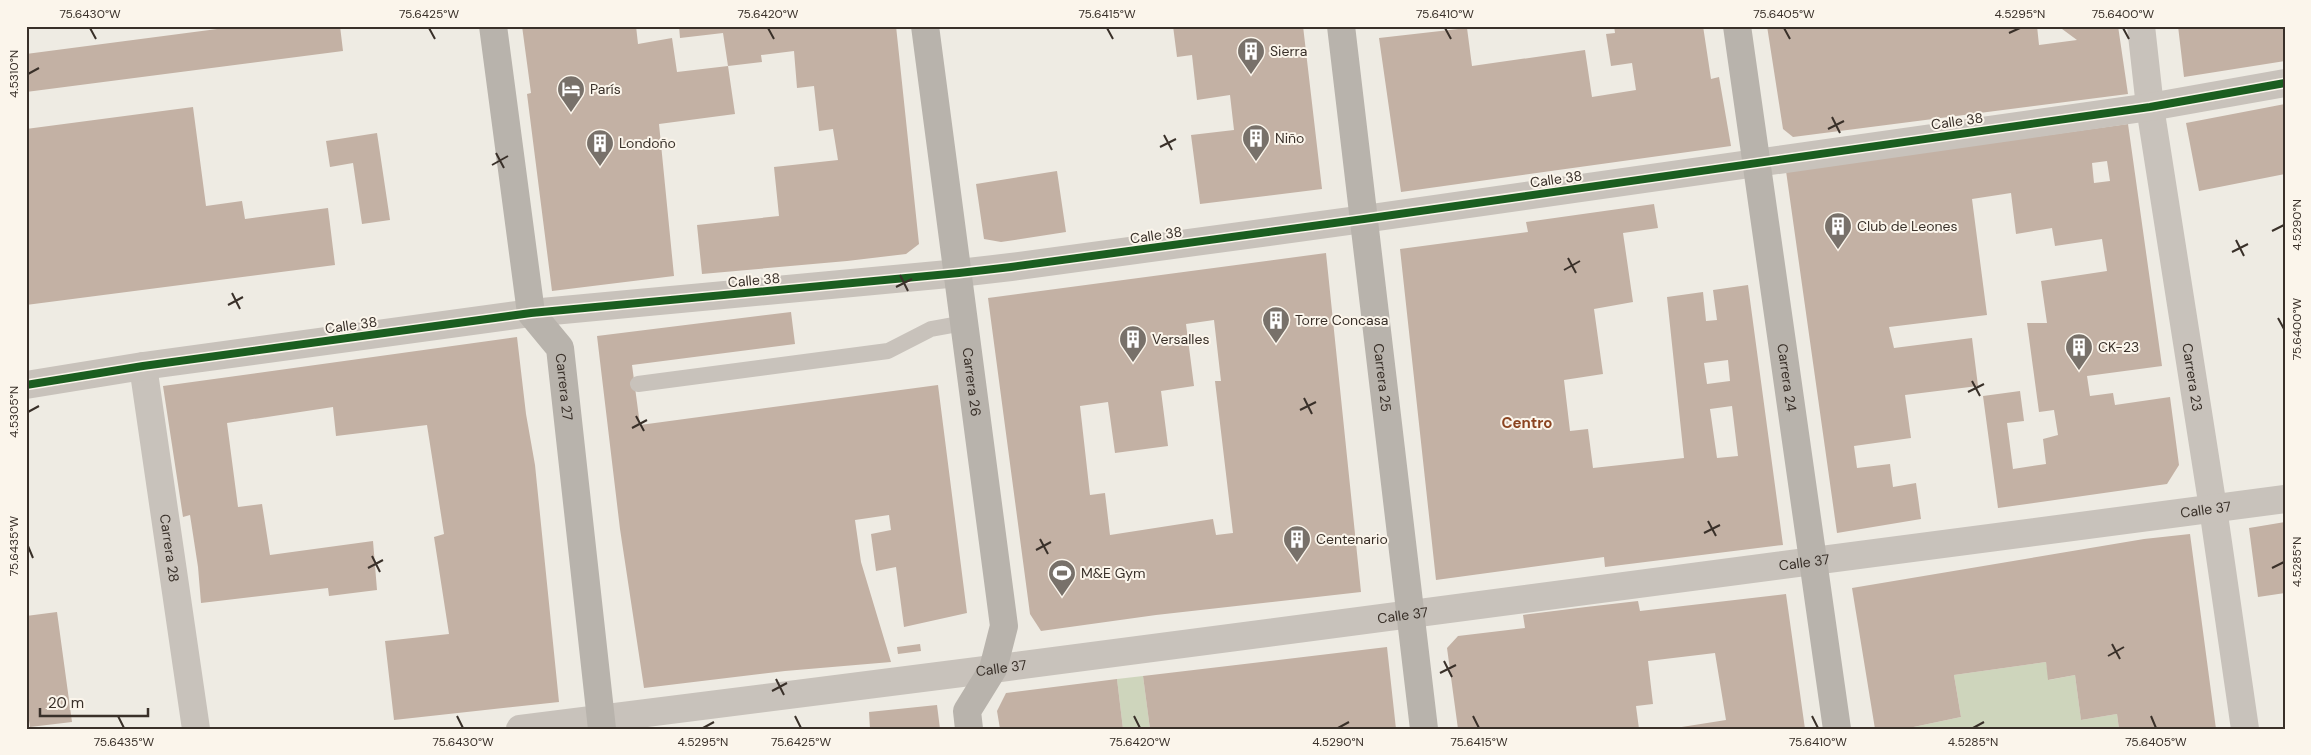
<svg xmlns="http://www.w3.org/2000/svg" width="2311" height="755" font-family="'DM Sans',sans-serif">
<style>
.green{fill:#ced5bc}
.building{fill:#c3b1a4;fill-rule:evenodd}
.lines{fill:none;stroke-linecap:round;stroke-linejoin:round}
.lane{stroke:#c8c2bb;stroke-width:16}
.street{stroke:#c8c2bb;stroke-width:28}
.secondary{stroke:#b8b3ac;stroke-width:28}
.cycleway-casing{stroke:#fbf5eb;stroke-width:11}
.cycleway{stroke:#1b5e20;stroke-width:8}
.ticks{fill:none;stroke:#393029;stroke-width:2}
.labels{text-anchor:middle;stroke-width:4;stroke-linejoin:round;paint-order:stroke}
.poi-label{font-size:14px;fill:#393029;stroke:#fbf5eb;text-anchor:start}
.street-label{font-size:14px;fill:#393029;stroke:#fbf5eb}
.neighbourhood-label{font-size:15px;font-weight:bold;fill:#8b4420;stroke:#fbf5eb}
.neatline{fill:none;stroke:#393029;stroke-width:2}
.ticks-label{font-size:12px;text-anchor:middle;fill:#393029}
</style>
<rect width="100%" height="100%" fill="#eeebe3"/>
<path class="green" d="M2046,662l3,18 26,-5 6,45 36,-6 2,15h-215l57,-12 -7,-42z
M1143,676l7,53h-27l-6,-50z"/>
<path class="building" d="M240,26h100l3,25 -317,41v-38z
M522,26h114l2,18 34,-6 5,34 51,-6 7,48 -76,10 15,152 -122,15 -25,-197 4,-1z
M679,26h217l23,218 -13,10 -59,7 -145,13 -5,-49 82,-9 -5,-49 64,-7 -5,-31 -14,2 -5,-45 -17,2 -3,-37 -33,4 1,7 -34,4 -5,-33 -43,5z
M1173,26h130l19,163 -122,15 -9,-69 43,-5 -4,-35 -33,5 -5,-45 -15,2z
M1614,26h89l8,53 8,-2 12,69 -330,46 -22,-154 88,-10 5,38 113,-16 7,47 44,-7 -4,-27 -21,3 -5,-32 9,-1z
M1767,26h270l2,19 38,-5 -19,-14h60l10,68 -335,43 -10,-8z
M2178,26h107v35l-101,16z
M2285,104v70l-86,17 -13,-68z
M193,107l13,99 36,-5 3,18 83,-11 7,57 -309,40v-176z
M2128,124l34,242 -75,10 3,20 23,-3 2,12 55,-8 9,68 -12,19 -169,24 -15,-112 37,-5 4,30 -17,2 6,46 33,-5 -3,-25 15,-4 -4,-25 -15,2 -12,-89h20l-6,-42 66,-10 -5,-32 -47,7 -3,-18 -36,6 -5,-41 -39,6 15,116 -98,12 5,21 78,-10 6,48 -73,9 6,43 -57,8 3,22 33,-4 3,23 23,-4 5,36 -84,14 -51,-362zM2107,161l3,20 -16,2 -2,-20z
M377,133l13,87 -28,4 -9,-61 -23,4 -4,-26z
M1057,171l9,61 -65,10 -17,-3 -8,-55z
M1654,204l4,24 -35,5 10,69 -39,7 9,65 -39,6 6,51 18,-2 5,39 91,-10 -17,-161 36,-5 3,29 11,-1 -4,-30 35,-5 35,260 -178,22 -1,-10 -168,23 -36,-331 128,-17 -2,-10zM1728,360l2,21 -23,3 -3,-21zM1732,406l6,50 -21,2 -7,-49z
M1326,253l35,339 -205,23 -115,16 -11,-17 -42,-316zM1214,320l7,61h-6l18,152 -17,2 -3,-16 -103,16 -5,-42 -15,2 -10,-89 28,-4 7,51 53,-7 -7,-55 33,-5 -8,-62z
M791,312l4,32 -163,21 8,60 298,-40 29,228 -63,14 -8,-60 -20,4 -5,-37 20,-4 -2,-15 -34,5 6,42 30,100 -106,9 -141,17 -24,-159 -23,-193z
M517,337l9,77 9,51 24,237 -165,18 -9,-79 64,-7 -15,-97 10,-3 -17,-109 -91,11 -3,-29 -106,16 11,84 24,-3 8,51 103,-14 4,49 -48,6 -1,-8 -127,15 -3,-36 -8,-52 -7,2 -20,-131z
M2285,522v71l-27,4 -9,-69z
M2190,534l26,195h-97l-2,-15 -36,6 -6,-45 -27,5 -2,-18 -92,13 7,42 -57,12h-29l-23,-141 292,-49z
M1786,594l19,135h-136l57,-9 -11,-67 -67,8 5,43 -17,2 3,23h-181l-11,-81 11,-12 67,-8 -2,-13 63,-8 52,-6 2,10z
M57,612l15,110 -42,5 -4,-25v-86z
M920,644l1,7 -23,3 -1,-7z
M1387,647l9,82h-246l-7,-53z
M1117,679l6,50h-123l-3,-18 9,-18z
M937,705l3,24h-70l-1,-17z"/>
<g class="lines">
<path class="lane" d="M638,384l250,-33 43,-22 33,-6"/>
<g class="street">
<path id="s1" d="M2141,26l9,81 63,401 32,221"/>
<path id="s2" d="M143,366l53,363"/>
<path d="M26,385l117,-19 388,-53 428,-40 52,-6 353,-48 786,-112 135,-24"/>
<path id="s3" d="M520,729l473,-60 1292,-170"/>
</g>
<g class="secondary">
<path id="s4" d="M493,26l38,287 29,35 42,381"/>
<path id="s5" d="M925,26l79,600 -11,43 -26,42 2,18"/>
<path id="s6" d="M1341,26l83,703"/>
<path id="s7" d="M1737,26l100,703"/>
</g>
<g class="cycleway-casing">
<path id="cycleway" d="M26,385l117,-19 388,-53 428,-40 52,-6 353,-48 786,-112 135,-24"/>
</g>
<use href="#cycleway" class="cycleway"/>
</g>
<path class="ticks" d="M90,28l6,11M429,28l6,11M768,28l6,11M1107,28l6,11M1445,28l6,11M1784,28l6,11M2123,28l6,11M2009,33l11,-5M28,74l11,-6M1832,117l8,16M1828,129l16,-8M1164,135l8,15M1160,147l16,-8M496,153l8,15M492,165l16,-9M2272,231l12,-6M2236,240l8,16M2232,252l16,-8M1568,258l8,15M1564,270l16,-9M900,275l8,16M896,287l16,-8M232,293l8,16M228,305l15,-8M2278,318l6,11M1972,381l8,15M1968,392l16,-8M1304,398l8,16M1300,410l16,-8M28,412l11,-6M636,416l8,15M632,428l15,-8M1708,521l8,15M1704,533l16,-8M1040,539l8,15M28,546l5,12M1036,550l15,-8M372,556l8,16M368,568l15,-8M2272,568l12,-6M2112,644l8,15M2108,656l16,-9M1444,661l8,16M1440,673l16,-8M776,679l8,16M772,691l15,-8M118,716l6,12M457,716l6,12M795,716l6,12M1134,716l6,12M1473,716l6,12M1812,716l6,12M2151,716l5,12M703,728l11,-6M1338,728l11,-6M1973,728l11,-6"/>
<defs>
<g id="building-pin" transform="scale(1.4375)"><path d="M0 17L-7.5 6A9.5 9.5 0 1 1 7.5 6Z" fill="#78716a" stroke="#fbf5eb"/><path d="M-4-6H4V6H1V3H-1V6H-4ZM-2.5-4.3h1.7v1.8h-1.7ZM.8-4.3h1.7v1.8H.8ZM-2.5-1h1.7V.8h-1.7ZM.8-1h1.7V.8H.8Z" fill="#fff"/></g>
<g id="hotel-pin" transform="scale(1.4375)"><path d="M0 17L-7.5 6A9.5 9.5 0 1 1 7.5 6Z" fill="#78716a" stroke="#fbf5eb"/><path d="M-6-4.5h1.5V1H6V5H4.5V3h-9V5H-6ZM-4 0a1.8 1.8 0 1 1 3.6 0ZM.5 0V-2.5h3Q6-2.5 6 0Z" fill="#fff"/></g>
<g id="stadium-pin" transform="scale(1.4375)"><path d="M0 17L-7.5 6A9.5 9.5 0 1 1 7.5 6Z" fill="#78716a" stroke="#fbf5eb"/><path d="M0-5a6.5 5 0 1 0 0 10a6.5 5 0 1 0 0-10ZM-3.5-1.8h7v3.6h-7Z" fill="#fff"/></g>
</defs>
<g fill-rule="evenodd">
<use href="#building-pin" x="1251" y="51"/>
<use href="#hotel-pin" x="571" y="89"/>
<use href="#building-pin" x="1256" y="138"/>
<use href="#building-pin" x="600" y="143"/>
<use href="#building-pin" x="1838" y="226"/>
<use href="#building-pin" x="1276" y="320"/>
<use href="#building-pin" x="1133" y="339"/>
<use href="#building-pin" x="2079" y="347"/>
<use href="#building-pin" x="1297" y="539"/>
<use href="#stadium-pin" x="1062" y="573"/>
</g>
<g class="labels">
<g class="poi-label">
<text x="1270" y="56">Sierra</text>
<text x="590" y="94">París</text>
<text x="1275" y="143">Niño</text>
<text x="619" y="148">Londoño</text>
<text x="1857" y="231">Club de Leones</text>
<text x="1295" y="325">Torre Concasa</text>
<text x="1152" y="344">Versalles</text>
<text x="2098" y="352">CK-23</text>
<text x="1316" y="544">Centenario</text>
<text x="1081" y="578">M&amp;E Gym</text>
</g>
<g class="street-label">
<text transform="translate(1957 121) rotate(-8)" y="5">Calle 38</text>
<text transform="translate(1556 179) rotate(-8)" y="5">Calle 38</text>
<text transform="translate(1156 235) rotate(-8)" y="5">Calle 38</text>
<text transform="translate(754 280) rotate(-5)" y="5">Calle 38</text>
<text transform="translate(351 325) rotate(-8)" y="5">Calle 38</text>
<text dy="5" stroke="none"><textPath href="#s1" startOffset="355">Carrera 23</textPath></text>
<text dy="5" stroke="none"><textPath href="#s6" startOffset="354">Carrera 25</textPath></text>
<text dy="5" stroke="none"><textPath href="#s7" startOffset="355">Carrera 24</textPath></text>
<text dy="5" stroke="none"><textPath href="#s5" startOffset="359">Carrera 26</textPath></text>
<text dy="5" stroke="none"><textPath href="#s4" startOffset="374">Carrera 27</textPath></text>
<text dy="5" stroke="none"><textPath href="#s3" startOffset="1700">Calle 37</textPath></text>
<text dy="5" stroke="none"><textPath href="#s2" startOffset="184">Carrera 28</textPath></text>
<text dy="5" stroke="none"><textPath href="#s3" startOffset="1295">Calle 37</textPath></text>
<text dy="5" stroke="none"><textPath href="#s3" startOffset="890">Calle 37</textPath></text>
<text dy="5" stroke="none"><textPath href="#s3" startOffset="485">Calle 37</textPath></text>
</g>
<g class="neighbourhood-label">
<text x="1527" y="428">Centro</text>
</g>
</g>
<rect width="2311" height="755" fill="none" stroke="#fbf5eb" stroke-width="55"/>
<path d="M40 708v8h108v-8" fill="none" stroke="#393029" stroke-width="2.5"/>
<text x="48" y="708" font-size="15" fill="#393029" stroke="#fbf5eb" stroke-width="4" paint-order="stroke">20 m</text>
<rect x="28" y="28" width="2256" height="700" class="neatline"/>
<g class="ticks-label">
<text x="90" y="18">75.6430°W</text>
<text x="429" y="18">75.6425°W</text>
<text x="768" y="18">75.6420°W</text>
<text x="1107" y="18">75.6415°W</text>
<text x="1445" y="18">75.6410°W</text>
<text x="1784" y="18">75.6405°W</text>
<text x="2020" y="18">4.5295°N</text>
<text x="2123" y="18">75.6400°W</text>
<text transform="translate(14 74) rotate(-90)" y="4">4.5310°N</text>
<text transform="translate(2297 225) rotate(-90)" y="4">4.5290°N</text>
<text transform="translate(2297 329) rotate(-90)" y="4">75.6400°W</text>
<text transform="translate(14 412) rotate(-90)" y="4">4.5305°N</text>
<text transform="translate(14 546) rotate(-90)" y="4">75.6435°W</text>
<text transform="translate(2297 562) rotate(-90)" y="4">4.5285°N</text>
<text x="124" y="746">75.6435°W</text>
<text x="463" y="746">75.6430°W</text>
<text x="703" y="746">4.5295°N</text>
<text x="801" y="746">75.6425°W</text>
<text x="1140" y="746">75.6420°W</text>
<text x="1338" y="746">4.5290°N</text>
<text x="1479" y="746">75.6415°W</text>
<text x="1818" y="746">75.6410°W</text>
<text x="1973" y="746">4.5285°N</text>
<text x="2156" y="746">75.6405°W</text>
</g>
</svg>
